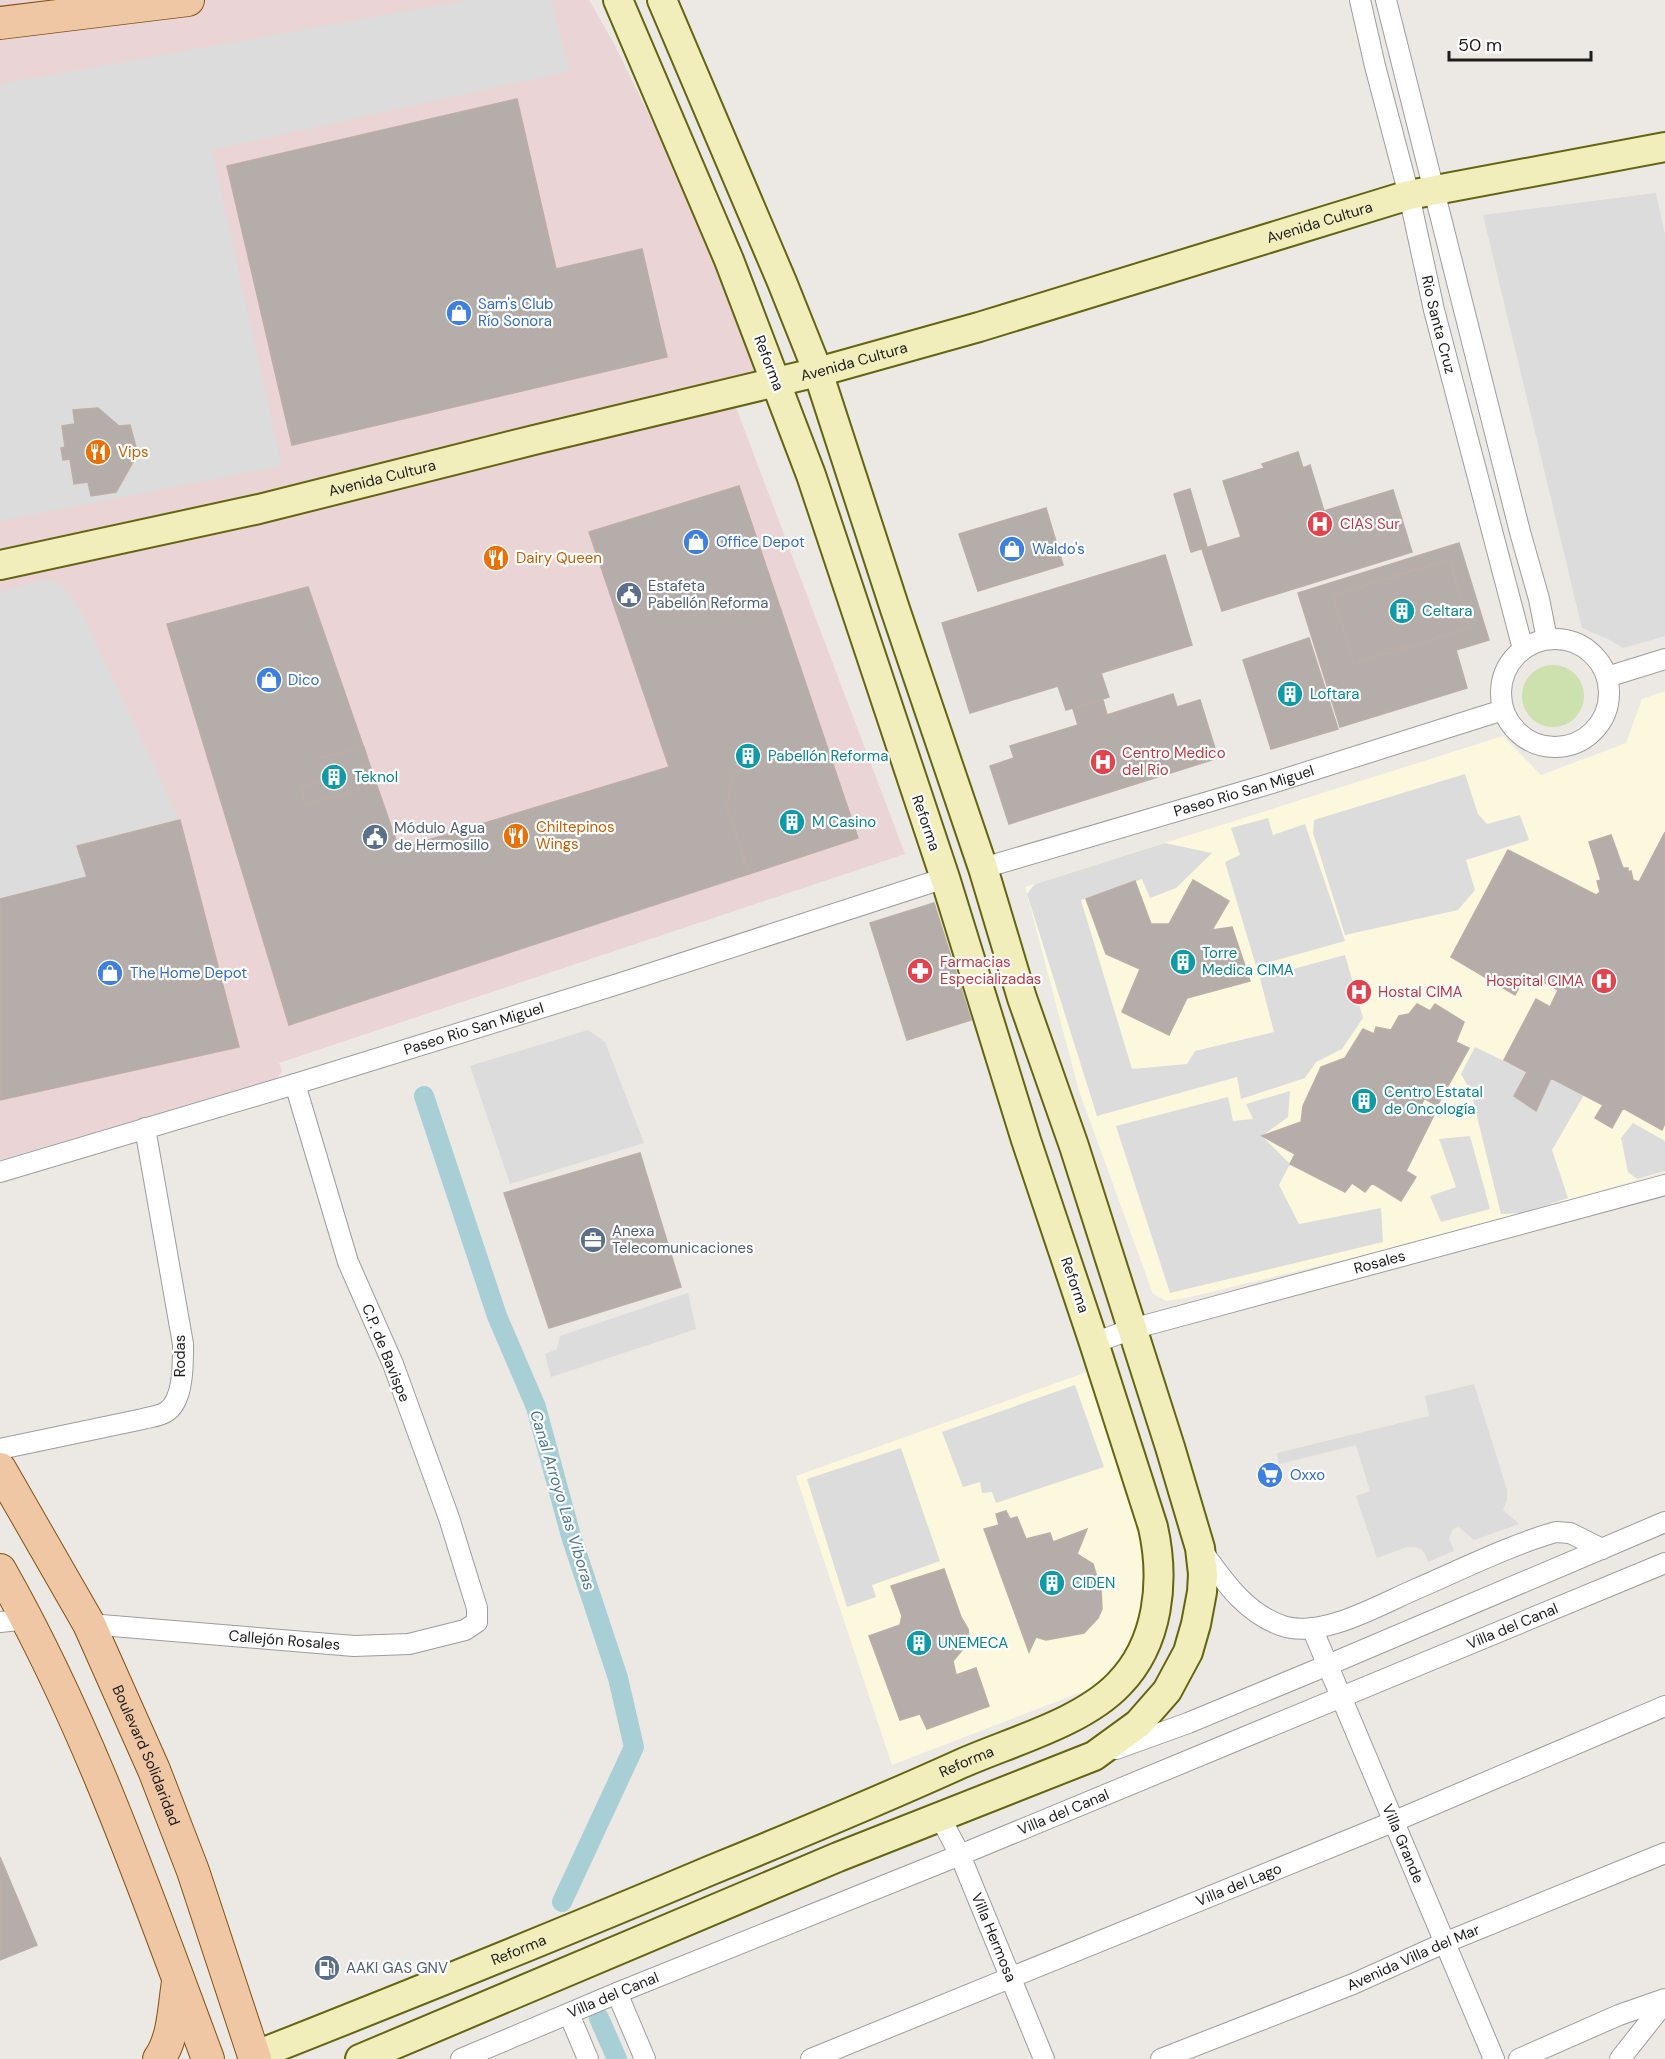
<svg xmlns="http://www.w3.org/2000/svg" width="1665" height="2059" font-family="'DM Sans',sans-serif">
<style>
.commercial{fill:#ebd4d5}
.education{fill:#fbf8de}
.grass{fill:#cce1ae}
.parking{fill:#dcdcdc}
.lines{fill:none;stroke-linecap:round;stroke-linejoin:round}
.canal{stroke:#a8cfd5;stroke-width:20}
.building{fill:#b5ada9;stroke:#bcaea7;stroke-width:1.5}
.street-casing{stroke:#9d9d9d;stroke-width:22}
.secondary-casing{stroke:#646511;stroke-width:32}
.primary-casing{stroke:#835211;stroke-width:34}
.street{stroke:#fff;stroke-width:20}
.secondary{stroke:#f1eebc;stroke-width:28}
.primary{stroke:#f0c7a4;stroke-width:32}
.labels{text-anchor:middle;stroke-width:4.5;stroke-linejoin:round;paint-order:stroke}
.street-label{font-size:15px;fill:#1c1c1c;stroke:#fff}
.shop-label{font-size:15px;fill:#366cbe;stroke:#fff;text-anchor:start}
.food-label{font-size:15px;fill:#c56008;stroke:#fff;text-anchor:start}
.health-label{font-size:15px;fill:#be3a42;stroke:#fff;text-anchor:start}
.service-label{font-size:15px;fill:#4e5e75;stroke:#fff;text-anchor:start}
.culture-label{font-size:15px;fill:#0d838f;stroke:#fff;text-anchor:start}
.water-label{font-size:16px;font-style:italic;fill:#4d7792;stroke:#fff}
</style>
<rect width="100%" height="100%" fill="#ece8e3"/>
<path class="commercial" d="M0,0h589l24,42 51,103 46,108 51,128 -32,8 176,465 -626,209 3,8 -6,9 -276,80z"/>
<path class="education" d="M1665,691v481l-219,63 -260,63 -20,3 -13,-7 -74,-203 -54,-204 478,-151 38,39 85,-32 16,-44z
M1087,1372l64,190 1,38 -39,80 -221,85 -96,-289z"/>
<path class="grass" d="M1522 696a31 31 0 1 1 62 0a31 31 0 1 1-62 0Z"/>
<path class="parking" d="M468,0h83l19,71 -358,79 70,316 -282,55v-437z
M1656,193l9,42v401l-42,12 -15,-9 -26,-11 -99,-413z
M47,579l16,6 18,25 99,210 -103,25 10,32 -87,22v-307z
M1465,774l13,40 9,10 33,-9 9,25 -63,20 9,30 -17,20 -113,25 -32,-102 1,-13z
M1268,818l5,17 32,-11 40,117 -89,25 -31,-104 15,-7 -9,-27z
M1165,843l47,10 -36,35 -26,10 -8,-19 -61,21 51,169 55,-5 8,-13 79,-19 -14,-54 85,-23 18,63 -21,31 -26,13 -11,16 -64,21 -4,-22 -140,39 -70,-222 8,-10z
M588,1030l17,12 39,101 -134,41 -40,-118z
M1475,1047l52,25 -13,24 22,15 15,-33 33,17 -32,55 16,48 -45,15 -22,1 -30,-122 -10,-18z
M1290,1091l-2,26 -26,19 28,28 -11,21 20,39 82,-16 2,34 -213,51 -54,-167 112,-29 5,24 20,-2 -7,-15z
M1633,1123l32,18v30l-28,8 -9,-7 -7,-34z
M1470,1136l20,73 -49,13 -11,-26 26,-9 -17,-48z
M688,1293l8,36 -145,48 -6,-23 12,-5 3,-13z
M1474,1384l33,106v10l-4,10 16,14 -45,16 -15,-13 -6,2 -4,9 5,13 -26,11 -3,-8 -4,-5 -6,-2h-8l-30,11 -21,-62 14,-5 -14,-46 -77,19 -2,-11 152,-37 -4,-20z
M1075,1385l29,82 -108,36 -4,-11 -10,1 -2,-11 -17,5 -21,-55z
M901,1448l39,113 -68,24 4,12 -29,10 -40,-128z"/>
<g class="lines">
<path class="canal" d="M424,1096l73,220 39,91 35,129 47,142 16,69 -72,155
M599,2018l18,41"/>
</g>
<path class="building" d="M517,99l39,170 86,-20 25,108 -375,88 -65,-279z
M98,408l21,18 11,-1 7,26 -5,1 1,10 -17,30 -25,4 -3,-14 -14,2 -4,-25 -7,1 -2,-12 4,-1 -3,-21 13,-2 -2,-14z
M1298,452l5,16 7,-3 14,46 69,-21 19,62 -190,59 -20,-62 39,-12 -18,-56 41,-13 -2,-4z
M739,486l119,352 -569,187 -122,-401 141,-37 91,262 270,-82 -80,-235z
M1190,489l17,58 -16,5 -17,-58z
M1046,508l17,57 -85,26 -19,-57z
M1459,543l30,97 -33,10 11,38 -127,39 -42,-134z
M1165,555l27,90 -91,28 8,24 -43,13 -8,-24 -88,27 -28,-90z
M1449,559l22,68 -117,37 -21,-68z
M1309,638l29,91 -67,20 -28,-89z
M1173,694l4,13 23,-7 18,58 -209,66 -19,-58 24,-8 -4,-12 68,-21 -5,-16 30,-9 4,15z
M826,744l32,94 -109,36 -23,-68 7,-32z
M364,747l6,19 -27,7 5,20 -43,12 -4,-19 24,-6 -6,-22z
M180,820l59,227 -239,53v-201l87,-22 -10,-31z
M1665,832v291l-3,7 -39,-22 -11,20 -17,-10 8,-13 -52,-27 -15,33 -22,-15 13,-24 -23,-12 32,-61 14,8 8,-17 -31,-17 -12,22 -64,-38 57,-107 88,45 4,-3 -3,-11 4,-1 -12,-38 22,-7 12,33h5v4l3,-1 2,9 6,2z
M1193,880l36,21 -17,29 20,-3 18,54 -63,17 -18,37 -47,-23 18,-43 -34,-15 -20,-55 49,-18 16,43h18z
M934,903l37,117 -64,20 -37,-117z
M1417,1004l13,7 5,-7 29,18 -8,20 13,6 -32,58 -13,-8 -2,6 13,9 -29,58 10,6 -15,24 -29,-18 -7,9 -13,-9 -7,9 -55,-28 5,-10 -33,-18 39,-14 2,-16 18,-39 24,-9 18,-29 11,5 2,-7 15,3 8,-14 10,-2z
M640,1153l41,134 -132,41 -45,-135z
M1006,1511l4,8 7,-2 9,22 24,-6 3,9 34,-13 -10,25 16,10 8,26 1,19 -4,9 -14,15 -38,7 -10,-3 -7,15 -45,-123 15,-4 -3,-11z
M944,1569l17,48 7,12 1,8 -6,12 -10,12 3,14 20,-7 13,38 -62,23 -7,-15 -20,6 -31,-84 31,-11 2,-9 -11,-30z
M0,1857l37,88 -37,15z"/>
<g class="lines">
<g class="street-casing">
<g id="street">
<path id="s1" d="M1360,0l15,66 34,129 25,115 89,339"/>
<path d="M1386,0l134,532 19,67 8,40"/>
<circle cx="1555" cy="693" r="54"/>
<path d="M1607,677l58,-18"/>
<path id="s2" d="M983,868l286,-84 234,-74"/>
<path id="s3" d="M0,1172l295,-88 323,-100 327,-106"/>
<path id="s4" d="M1094,1343l38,-14 533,-144"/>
<path d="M0,1449l143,-30c7,-2 17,-3 23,-7 18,-11 17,-49 17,-68l-38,-216"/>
<path d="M1203,1552c22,31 45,64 83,75 39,10 95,-23 130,-38 44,-19 94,-44 140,-57l14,1 32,16"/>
<path d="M0,1622l28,-3"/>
<path id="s5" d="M89,1624l265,22 55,-2 56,-14 12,-8v-14l-28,-90 -56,-154 -45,-102 -53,-178"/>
<path id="s6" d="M1312,1628l182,431"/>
<path d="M1116,1749l72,-26 140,-58 337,-143"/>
<path id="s7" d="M940,1817l20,38 84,204"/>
<path d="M617,1993l28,66"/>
<path d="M569,2014l19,45"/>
<path id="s8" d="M461,2059l156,-66 343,-138 705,-292"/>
<path id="s9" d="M811,2059l584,-238 270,-115"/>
<path id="s10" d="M1161,2059l192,-75 91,-41 221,-90"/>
<path d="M1519,2059l100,-44 46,-16"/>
<path d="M1620,2059l45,-57"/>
</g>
</g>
<g class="secondary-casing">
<g id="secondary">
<path id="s11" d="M0,565l259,-56 275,-69 284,-68 161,-45 430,-132 256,-48"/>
<path id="s12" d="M254,2056c152,-60 304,-121 455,-185 83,-34 165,-68 247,-105 50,-23 125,-42 163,-82 40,-41 46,-103 34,-157l-59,-184 -68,-203 -81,-262 -134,-403 -82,-215 -111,-260"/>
<path d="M360,2059l478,-202 256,-101 44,-32 29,-33 21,-39 8,-28 6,-32 1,-18 -3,-26 -30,-101 -96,-301 -52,-148 -39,-130 -88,-259 -77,-237 -36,-90 -120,-282"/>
</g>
</g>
<g class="primary-casing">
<g id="primary">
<path d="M0,23l188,-23"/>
<path id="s13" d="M0,1469l89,155 65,146 39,101 62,188"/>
<path d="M0,1570c88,155 146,323 208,489"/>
<path d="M159,2059c15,-21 15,-53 19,-77"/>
</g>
</g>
<use href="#street" class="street"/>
<use href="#secondary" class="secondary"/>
<use href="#primary" class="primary"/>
</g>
<defs>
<g id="shop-disc" transform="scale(1.35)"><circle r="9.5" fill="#3f7fe0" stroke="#fff"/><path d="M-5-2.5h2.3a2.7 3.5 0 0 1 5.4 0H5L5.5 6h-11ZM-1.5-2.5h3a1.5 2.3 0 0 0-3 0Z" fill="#fff"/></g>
<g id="restaurant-disc" transform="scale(1.35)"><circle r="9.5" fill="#e8710a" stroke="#fff"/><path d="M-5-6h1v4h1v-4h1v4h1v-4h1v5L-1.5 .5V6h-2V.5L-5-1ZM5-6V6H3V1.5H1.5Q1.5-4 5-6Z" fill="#fff"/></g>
<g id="hospital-disc" transform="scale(1.35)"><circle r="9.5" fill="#e0444e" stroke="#fff"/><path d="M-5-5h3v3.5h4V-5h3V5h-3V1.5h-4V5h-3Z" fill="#fff"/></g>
<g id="civic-disc" transform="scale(1.35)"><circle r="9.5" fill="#5c6f8a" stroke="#fff"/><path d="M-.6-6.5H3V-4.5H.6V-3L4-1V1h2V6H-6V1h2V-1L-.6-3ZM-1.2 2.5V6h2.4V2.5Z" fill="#fff"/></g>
<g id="building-disc" transform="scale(1.35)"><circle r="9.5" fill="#0f9aa8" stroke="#fff"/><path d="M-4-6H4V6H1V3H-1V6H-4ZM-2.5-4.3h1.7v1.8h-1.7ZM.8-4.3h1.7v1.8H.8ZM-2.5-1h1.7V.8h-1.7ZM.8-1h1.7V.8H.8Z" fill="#fff"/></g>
<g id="pharmacy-disc" transform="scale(1.35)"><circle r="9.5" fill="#e0444e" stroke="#fff"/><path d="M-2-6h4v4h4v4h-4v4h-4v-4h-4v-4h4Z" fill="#fff"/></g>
<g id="office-disc" transform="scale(1.35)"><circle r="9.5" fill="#5c6f8a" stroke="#fff"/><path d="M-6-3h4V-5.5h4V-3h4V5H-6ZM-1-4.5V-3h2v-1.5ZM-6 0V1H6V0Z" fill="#fff"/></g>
<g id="supermarket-disc" transform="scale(1.35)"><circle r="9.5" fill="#3f7fe0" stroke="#fff"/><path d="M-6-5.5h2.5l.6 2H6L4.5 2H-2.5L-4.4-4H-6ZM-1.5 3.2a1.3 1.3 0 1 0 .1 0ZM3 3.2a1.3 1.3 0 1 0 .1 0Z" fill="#fff"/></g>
<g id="fuel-disc" transform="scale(1.35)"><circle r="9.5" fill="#5c6f8a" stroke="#fff"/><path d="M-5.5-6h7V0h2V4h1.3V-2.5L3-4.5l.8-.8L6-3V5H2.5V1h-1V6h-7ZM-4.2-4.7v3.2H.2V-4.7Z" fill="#fff"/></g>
</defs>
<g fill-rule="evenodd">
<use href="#shop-disc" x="459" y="313"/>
<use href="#restaurant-disc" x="98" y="452"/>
<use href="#hospital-disc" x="1320" y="524"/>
<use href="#shop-disc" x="696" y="542"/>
<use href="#shop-disc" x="1012" y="549"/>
<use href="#restaurant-disc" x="496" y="558"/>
<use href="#civic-disc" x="629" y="595"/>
<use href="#building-disc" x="1402" y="611"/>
<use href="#shop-disc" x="269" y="680"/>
<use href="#building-disc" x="1290" y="694"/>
<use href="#building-disc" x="748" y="756"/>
<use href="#hospital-disc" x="1103" y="762"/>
<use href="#building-disc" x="334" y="777"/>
<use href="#building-disc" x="792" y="822"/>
<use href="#restaurant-disc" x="516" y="836"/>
<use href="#civic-disc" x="375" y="837"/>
<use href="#building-disc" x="1183" y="962"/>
<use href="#pharmacy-disc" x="920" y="971"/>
<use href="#shop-disc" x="110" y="973"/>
<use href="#hospital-disc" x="1604" y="981"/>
<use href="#hospital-disc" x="1359" y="992"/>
<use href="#building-disc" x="1364" y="1101"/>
<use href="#office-disc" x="593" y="1240"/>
<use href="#supermarket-disc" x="1270" y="1475"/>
<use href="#building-disc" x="1052" y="1583"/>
<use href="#building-disc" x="919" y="1643"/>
<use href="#fuel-disc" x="327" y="1968"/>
</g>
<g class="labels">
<g class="street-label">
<text dy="5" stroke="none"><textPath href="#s11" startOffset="1364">Avenida Cultura</textPath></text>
<text dy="5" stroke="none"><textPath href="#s1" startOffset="334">Rio Santa Cruz</textPath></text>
<text dy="5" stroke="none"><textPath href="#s11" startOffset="878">Avenida Cultura</textPath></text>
<text transform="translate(769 363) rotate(69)" y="5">Reforma</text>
<text dy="5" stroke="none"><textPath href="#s11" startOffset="392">Avenida Cultura</textPath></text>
<text dy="5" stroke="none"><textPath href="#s2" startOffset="272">Paseo Rio San Miguel</textPath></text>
<text transform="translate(926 823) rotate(71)" y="5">Reforma</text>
<text dy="5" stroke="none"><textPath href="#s3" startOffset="495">Paseo Rio San Miguel</textPath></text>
<text dy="5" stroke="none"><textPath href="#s4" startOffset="297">Rosales</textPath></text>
<text transform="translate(1075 1285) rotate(71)" y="5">Reforma</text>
<text transform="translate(386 1353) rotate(68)" y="5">C.P. de Bavispe</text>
<text transform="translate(180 1356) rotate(-90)" y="5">Rodas</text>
<text dy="5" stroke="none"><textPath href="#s8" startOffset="1137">Villa del Canal</textPath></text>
<text dy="5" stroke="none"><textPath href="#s5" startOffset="196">Callejón Rosales</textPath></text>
<text dy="5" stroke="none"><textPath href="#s13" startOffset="322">Boulevard Solidaridad</textPath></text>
<text dy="5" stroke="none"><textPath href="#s12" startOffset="771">Reforma</textPath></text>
<text dy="5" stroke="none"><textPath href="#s8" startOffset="651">Villa del Canal</textPath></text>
<text dy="5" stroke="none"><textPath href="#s6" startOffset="234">Villa Grande</textPath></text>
<text dy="5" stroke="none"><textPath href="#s9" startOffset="462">Villa del Lago</textPath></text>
<text dy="5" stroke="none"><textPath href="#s7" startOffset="132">Villa Hermosa</textPath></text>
<text dy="5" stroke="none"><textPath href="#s12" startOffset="285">Reforma</textPath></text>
<text dy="5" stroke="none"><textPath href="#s10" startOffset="272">Avenida Villa del Mar</textPath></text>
<text dy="5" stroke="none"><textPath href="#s8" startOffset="165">Villa del Canal</textPath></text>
</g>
<g class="shop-label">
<text x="478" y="309">Sam's Club<tspan x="478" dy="17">Río Sonora</tspan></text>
<text x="716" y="547">Office Depot</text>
<text x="1032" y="554">Waldo's</text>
<text x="288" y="685">Dico</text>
<text x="130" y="978">The Home Depot</text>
<text x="1290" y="1480">Oxxo</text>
</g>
<g class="food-label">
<text x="118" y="457">Vips</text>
<text x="516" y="563">Dairy Queen</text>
<text x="536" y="832">Chiltepinos<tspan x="536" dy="17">Wings</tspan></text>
</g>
<g class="health-label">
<text x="1340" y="529">CIAS Sur</text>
<text x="1122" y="758">Centro Medico<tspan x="1122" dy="17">del Rio</tspan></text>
<text x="940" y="967">Farmacias<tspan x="940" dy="17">Especializadas</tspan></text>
<text x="1584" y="986" text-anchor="end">Hospital CIMA</text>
<text x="1378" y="997">Hostal CIMA</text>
</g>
<g class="service-label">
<text x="648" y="591">Estafeta<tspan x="648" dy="17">Pabellón Reforma</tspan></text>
<text x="394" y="833">Módulo Agua<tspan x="394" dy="17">de Hermosillo</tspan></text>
<text x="612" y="1236">Anexa<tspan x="612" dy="17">Telecomunicaciones</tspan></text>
<text x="346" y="1973">AAKI GAS GNV</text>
</g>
<g class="culture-label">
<text x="1422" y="616">Celtara</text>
<text x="1310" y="699">Loftara</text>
<text x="768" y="761">Pabellón Reforma</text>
<text x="354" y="782">Teknol</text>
<text x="812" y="827">M Casino</text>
<text x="1202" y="958">Torre<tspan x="1202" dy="17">Medica CIMA</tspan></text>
<text x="1384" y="1097">Centro Estatal<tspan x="1384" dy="17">de Oncología</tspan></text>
<text x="1072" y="1588">CIDEN</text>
<text x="938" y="1648">UNEMECA</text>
</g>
<g class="water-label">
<text transform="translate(563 1500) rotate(73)" y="6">Canal Arroyo Las Viboras</text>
</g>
</g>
<path d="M1449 51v9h142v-9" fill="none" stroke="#1c1c1c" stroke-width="3"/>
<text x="1458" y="51" font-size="18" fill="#1c1c1c" stroke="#ffffff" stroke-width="4.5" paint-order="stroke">50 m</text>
</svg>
